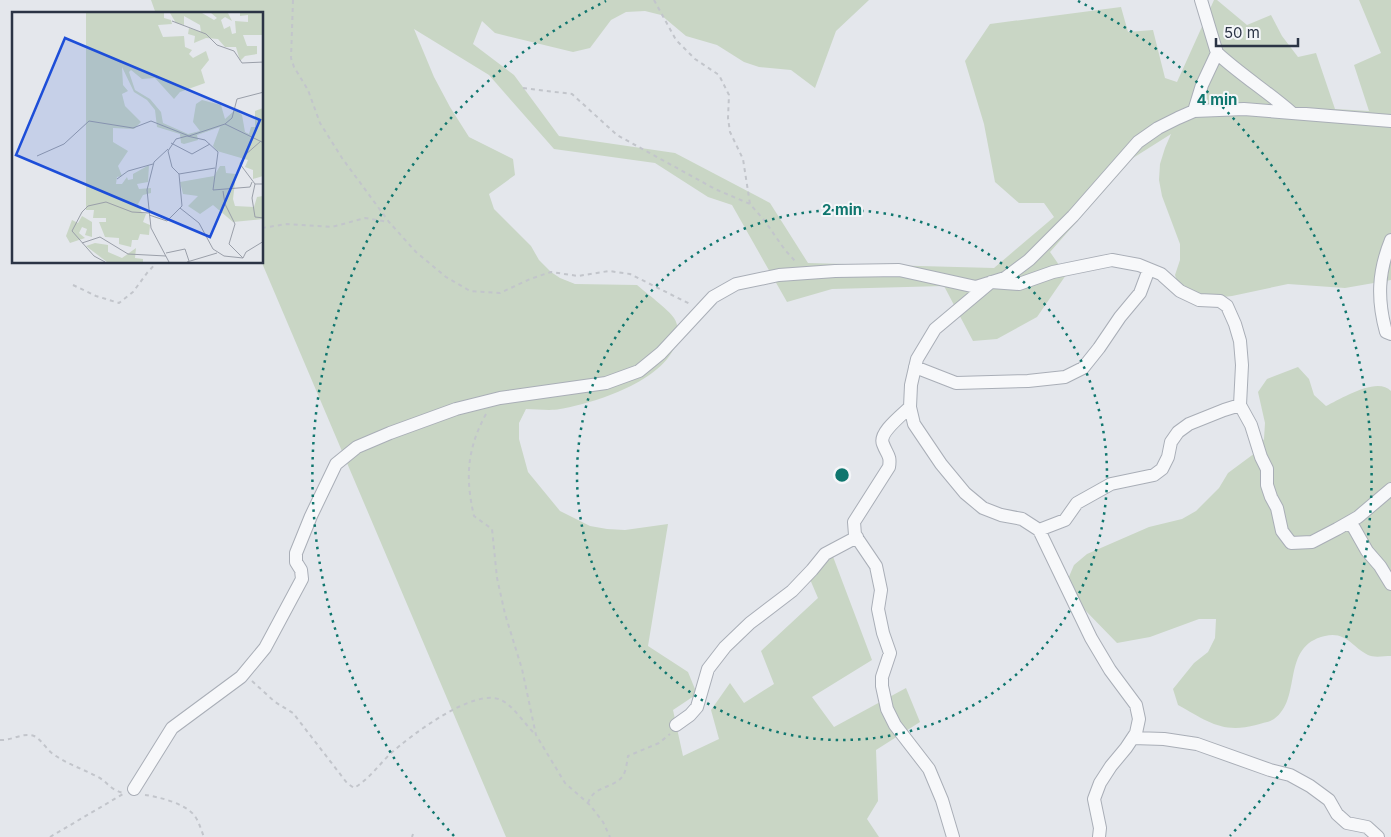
<svg xmlns="http://www.w3.org/2000/svg" width="1391" height="837" font-family="Inter,sans-serif">
<style>
.green{fill:#c9d6c5}
.lines{fill:none;stroke-linecap:round;stroke-linejoin:round}
.minor-casing{stroke:#a9aeb7;stroke-width:14}
.path{stroke:#c2c5cb;stroke-width:2;stroke-dasharray:4 4;stroke-linecap:butt}
.minor{stroke:#f7f8fa;stroke-width:12}
.ring{fill:none;stroke:#0f766e;stroke-width:2.5;stroke-dasharray:2.5 5}
.inset-road{fill:none;stroke:#9a9fa9;stroke-width:1}
.view{fill:#1d4ed8;fill-opacity:0.15;stroke:#1d4ed8;stroke-width:2.5}
.inset-edge{fill:none;stroke:#2b3445;stroke-width:2.5}
.centre{fill:#0f766e;stroke:#f4f6f9;stroke-width:2.5}
.ring-label{font-size:15px;text-anchor:middle;font-weight:bold;fill:#0f766e;stroke:#f4f6f9;stroke-width:4;stroke-linejoin:round;paint-order:stroke}
</style>
<rect width="100%" height="100%" fill="#e4e7ec"/>
<path class="green" d="M151,0h718l-33,31 -21,57 -24,-18 -32,-3 -15,-5 -27,-17 -31,-9 -25,-21 -16,-4 -19,1 -15,8 -21,28 -17,4 -78,-19 -13,-12 -9,23 41,31 45,61 116,17 95,50 38,60 186,5 60,-51 -10,-14h-25l-24,-21 -11,-58 -19,-63 25,-37 131,-17 7,25 25,-2 12,48 12,4 37,-82h3l30,25 24,-10 11,21 16,21 18,-4 19,56 34,2 -15,-46 27,-12 -22,-53h32v280l-46,8 -57,-4 -56,12 -18,2 -34,-7 -5,-16 5,-15v-16l-18,-48 -3,-16 1,-16 5,-16 6,-14 -38,24 -83,94 16,23 -29,42 -40,22 -24,2 -29,-55 -112,3 -45,13 -55,-97 -24,-8 -53,-34 -101,-14 -65,-74 -75,-46 20,48 16,30 19,30 44,22 2,16 -26,19 5,15 37,37 8,14 12,12 9,6 15,6 62,1c9,8 31,24 37,33 5,7 4,17 2,25 -12,38 -81,60 -116,66 -10,2 -23,0 -34,0l-7,14v16l9,33 32,39 30,15 17,3 18,1 43,-6 -20,122 40,26 9,22 -24,16 10,46 36,-17 -8,-29 19,-27 14,20 30,-19 -13,-33 57,-53 -12,-28 26,-16 40,106 -60,37 22,30 72,-39 14,34 -44,28 2,51 -11,18 12,18h-373l-244,-574v-249h-106z
M1298,367l11,12 5,16 12,11c15,-7 51,-30 65,-15v265c-7,0 -17,2 -23,-1 -16,-8 -22,-24 -43,-19 -45,10 -22,63 -51,83 -4,3 -13,4 -18,6 -34,9 -49,-4 -78,-20l-5,-16 21,-26 14,-11 7,-14 1,-19h-17l-49,18 -33,6 -34,-35 -15,-29 6,-14 13,-11 62,-27 33,-8 14,-8 23,-23 9,-15 27,-20 9,-14 1,-16 -7,-31 9,-13z"/>
<g class="lines">
<g class="minor-casing">
<path id="minor" d="M1217,53c24,22 51,39 75,60
M1194,111l8,-26 15,-32 -16,-53
M1391,240c-13,32 -14,59 -5,92l5,2
M915,367l41,16 72,-2 37,-4 18,-9 16,-20 21,-31 20,-24 9,-24
M910,407c-8,8 -32,26 -27,37 4,11 8,11 6,23l-35,55 1,13 21,31 5,24 -3,19 5,24 7,20 -8,24v9l5,23 8,16 34,44 13,31 11,37
M1348,523l6,5 13,23 13,15 11,18
M1039,530l26,-10 12,-17 34,-19 43,-9 8,-6 6,-12 3,-15 7,-10 11,-8 35,-14 16,-5
M676,725l14,-10 7,-8 11,-38 17,-22 25,-24 42,-32 20,-21 13,-16 32,-17
M1133,738l31,1 33,5 73,26 20,5 20,11 19,14 8,14 10,9 20,4 11,10
M134,789l38,-61 69,-51 24,-29 37,-69 -1,-9 -5,-8v-9l15,-37 25,-52 21,-17 33,-14 66,-24 44,-11 106,-15 33,-12 22,-18 52,-56 23,-13 43,-9 56,-4 64,-1 77,17 29,-9 24,-18 44,-44 65,-74 20,-14 20,-10 16,-7 50,-2 147,12
M1099,837l1,-9 -6,-29 6,-16 11,-17 15,-18 10,-15 3,-14 -3,-14 -26,-35 -19,-32 -52,-108 -17,-11 -21,-4 -18,-7 -18,-15 -24,-29 -27,-40 -4,-17 1,-22 6,-26 18,-30 56,-47 28,2 34,-12 59,-12 27,5 22,9 19,17 19,9 21,1 7,5 8,18 5,17 2,24 -2,40 11,20 10,32 6,12v16l4,12 6,11 5,23 9,12 21,-1 25,-13 21,-12 33,-28"/>
</g>
<path class="path" d="M293,0l-2,58 3,9 14,23 12,33 22,35 47,64 27,30 30,25 24,14 30,2 30,-14 21,-7 27,4 31,-5 21,3 60,30
M654,0l22,40 19,19 24,16 10,20 -1,23 2,14 13,27 7,45
M523,88l49,6 45,41 98,54 35,15 14,16 21,30 11,12
M262,228l25,-4 45,3 33,-9 24,4
M73,285l23,11 23,7 14,-11 14,-19 10,-11
M486,414c-19,35 -21,63 -12,102l18,13 5,49 8,36 17,55 14,66 29,48 25,22 13,17 7,15
M252,681l23,21 18,11 54,70 7,5c15,-9 24,-22 36,-34 20,-18 84,-67 111,-54 12,5 25,26 35,35
M0,740c11,1 23,-8 34,-4 8,4 12,13 19,18 14,10 30,15 45,23 11,6 11,12 25,16
M145,795c14,2 39,8 49,20 5,6 7,15 10,22
M588,803c6,-18 25,-14 35,-27 3,-5 4,-14 5,-20l31,-13 11,-9
M50,837l73,-43
M412,837l1,-3"/>
<use href="#minor" class="minor"/>
</g>
<g class="ring">
<circle cx="842" cy="475" r="265"/>
<path d="M454 836A530 530 0 0 1 606 1M1078 1A530 530 0 0 1 1230 836"/>
</g>
<g transform="translate(12 12)">
<rect width="251" height="251" fill="#e4e7ec"/>
<path d="M74,1h78v5l7,2 1,4 -14,1 5,12 21,-1 1,11 7,3 -3,4 4,4 13,-7 3,9 -8,10 4,13 -25,9 -6,7 -19,-21 -13,1 -11,-9 -2,2 6,18 15,9 11,13 2,11 25,11 12,-3 -7,-9 3,-18 6,-4 19,5 4,14 10,-9 7,5 3,17 4,2 2,-7h4v-16l8,-3v68l-10,3v-9l-8,-3 3,-7 -31,-9 -4,-5 7,-19 -23,8 1,5 -14,4 -3,-1 -1,-9 -23,-7 -2,-17 -8,-10 -13,-8 -12,-25 1,18 5,6 -6,3 3,12 16,16 -7,7 -21,-1v14l15,9 -10,15 4,10 -5,1 -1,7h6l5,-7 1,3 5,-1v-5l16,-9 -1,17 -11,2 2,5 12,-1v5l-8,2 -5,9 4,9 4,1 -3,8 7,3 -1,10 -9,-1 -2,6h-6l-1,7 -12,-3v-6l-14,-1 -6,-15h7v-4h-13l1,-8h-8zM158,1h32l12,7 3,-2 -6,-5h17l4,8 -7,-4 -4,3 3,9 6,-3 2,8 4,-1 -1,-12 13,1v-7l-8,1v-3h23v22h-20l4,11h10v8l-12,2 -5,5 -4,-14h-11l-7,-8 -12,-1 -12,5 1,-7 -7,-2 1,-6 12,4 -1,-7 -16,-9v9l-8,-2zM208,154h5l1,7 10,1 -3,25 2,7 19,1 3,-10 6,-1v23l-30,3 -20,-17 -13,9 -12,-8 10,-10 -15,-2 -3,-12 34,-6zM70,204l10,6v15l-7,-2 2,-6 -5,-2 -3,6 6,5 -15,5 -4,-7 6,-16 6,3zM83,231l13,2v7l14,6 14,-10 -1,10 8,1v3h-36l-21,-16z" fill="#c9d6c5"/>
<path class="inset-road" d="M160,9l34,13 11,11 17,6 8,12 22,-1M213,112l7,-6 5,-19 27,-7M159,131l21,11 18,-10M156,137l-14,13 -7,28 4,38 18,34M25,144l27,-12 25,-23 44,7 18,-7 38,15 36,-12 39,19M167,162l36,-6M105,167l11,-8 25,-7M243,172l-15,-20 5,-9 16,-14M252,172h-9l-3,14 3,19 9,1M211,179l2,13 10,20 -6,20 14,14M168,196l19,15 14,26 11,7 19,2 3,-6 18,-11M137,203l18,6 15,-15 -3,-32 -7,-7 -4,-16 8,-12 11,-3 18,4 13,12 -5,38 37,-3 2,-5M70,231l18,-6 28,17 38,2M154,241l19,-4 4,12M93,250l-11,-6 -22,-25 10,-19 6,-6 18,-4 26,10 17,1M175,250l30,-9"/>
<path class="view" d="M53,26l195,82 -50,117 -194,-82z"/>
<rect width="251" height="251" class="inset-edge"/>
</g>
<circle cx="842" cy="475" r="8" class="centre"/>
<g class="ring-label">
<text x="1217" y="105">4 min</text>
<text x="842" y="215">2 min</text>
</g>
<path d="M1216 38v8h82v-8" fill="none" stroke="#2b3445" stroke-width="2.5"/>
<text x="1224" y="38" font-size="15" fill="#2b3445" stroke="#f4f6f9" stroke-width="4" paint-order="stroke">50 m</text>
</svg>
